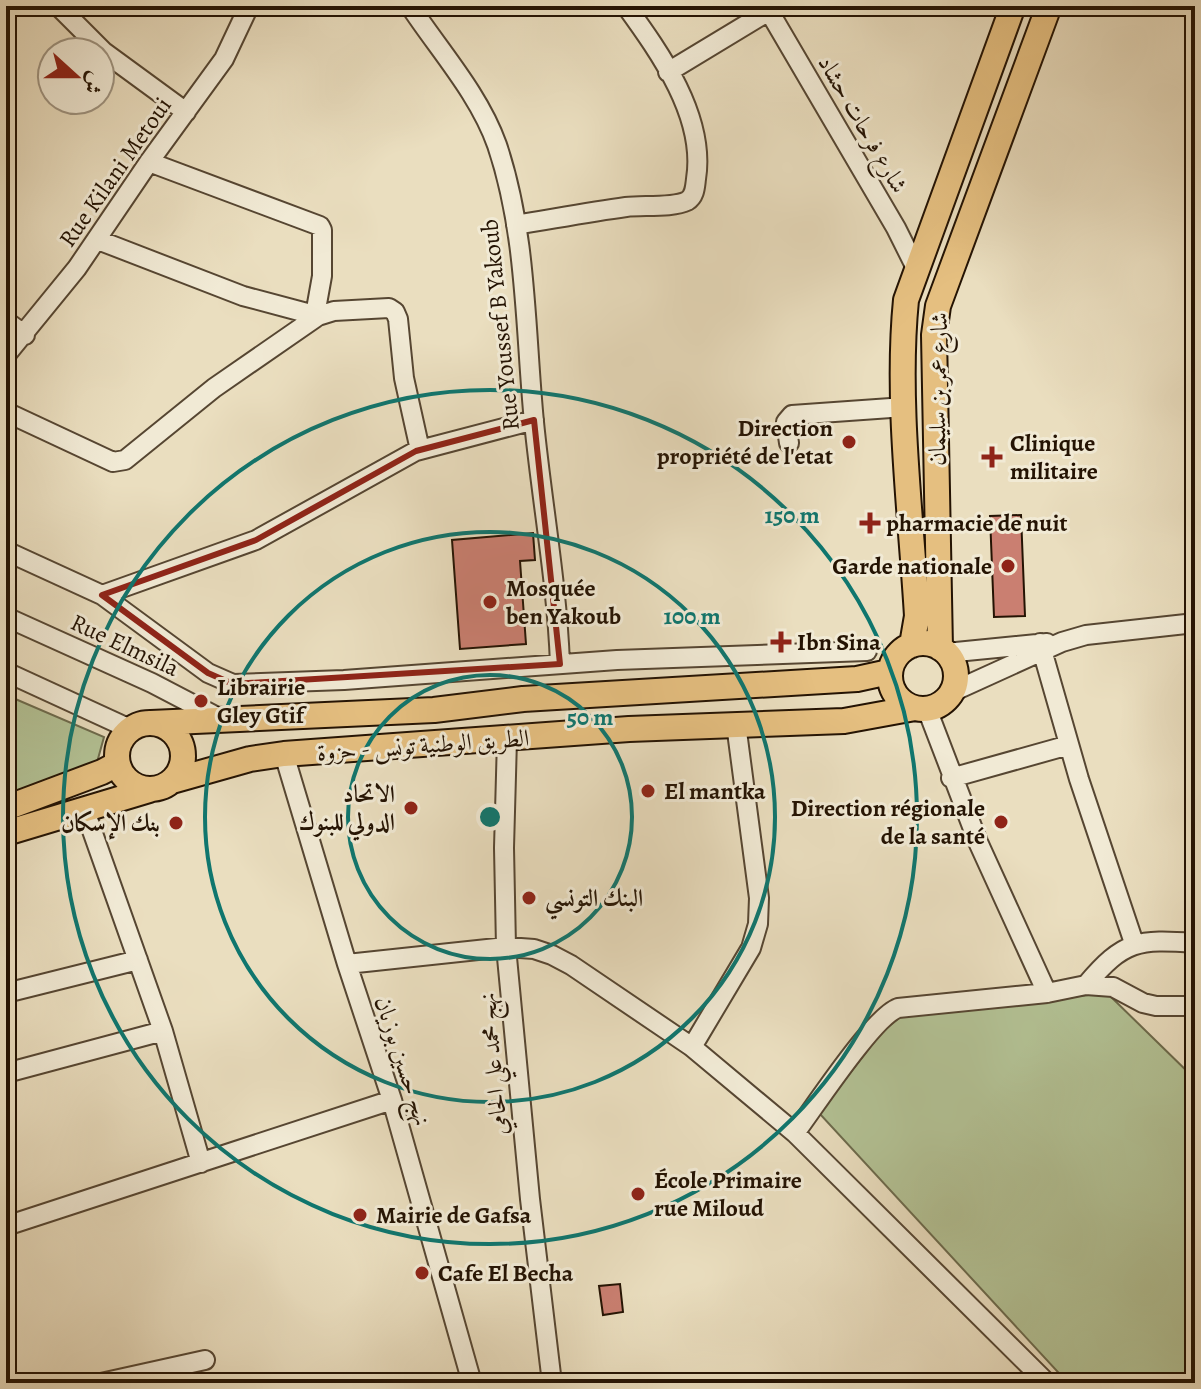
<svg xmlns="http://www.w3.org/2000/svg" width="1201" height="1389" font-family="Alegreya,Amiri,serif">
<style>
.green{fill:#b3c295;stroke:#6c6a4c;stroke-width:2}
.building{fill:#ca7f71;stroke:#241303;stroke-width:2}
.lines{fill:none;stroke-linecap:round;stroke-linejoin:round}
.minor-casing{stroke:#564632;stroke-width:22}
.major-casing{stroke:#241303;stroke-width:28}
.minor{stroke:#f1ead5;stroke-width:18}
.major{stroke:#e5bf80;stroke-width:24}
.marked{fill:none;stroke:#8f2418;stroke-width:6;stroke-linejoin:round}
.ring{fill:none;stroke:#0f766e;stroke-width:4}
.poi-dot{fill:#8f2418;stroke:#f1ead5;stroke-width:3}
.labels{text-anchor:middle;stroke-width:6;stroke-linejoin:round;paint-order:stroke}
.street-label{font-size:24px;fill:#241303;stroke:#f1ead5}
.poi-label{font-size:24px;font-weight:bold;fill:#241303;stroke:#f1ead5;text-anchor:start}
.centre{fill:#0f766e;stroke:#f1ead5;stroke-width:4}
.ring-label{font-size:24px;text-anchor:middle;font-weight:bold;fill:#0f766e;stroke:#f1ead5;stroke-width:6;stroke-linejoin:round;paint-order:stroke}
</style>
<rect width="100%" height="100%" fill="#eadebf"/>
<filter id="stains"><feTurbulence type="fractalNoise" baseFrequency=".0025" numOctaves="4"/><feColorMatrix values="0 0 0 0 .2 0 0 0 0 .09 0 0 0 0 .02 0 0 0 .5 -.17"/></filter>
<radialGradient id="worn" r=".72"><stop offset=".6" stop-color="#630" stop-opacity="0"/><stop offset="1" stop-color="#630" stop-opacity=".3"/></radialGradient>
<path class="green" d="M6,695l98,42 -8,29 -90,29z
M1107,993l88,86v304h-127l-249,-270 63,-81 21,-17z"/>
<path class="building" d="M1021,515l4,101 -31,1 -4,-101z
M533,533l2,27 -15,1 6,83 -66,5 -8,-109z
M620,1284l3,28 -20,3 -4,-29z"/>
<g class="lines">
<g class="minor-casing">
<path id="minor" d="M58,6l46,46 82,60
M410,6c29,44 69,88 87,139 30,89 28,184 37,277 8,81 23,161 26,242
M766,6l130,222 20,40
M668,72l101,-61
M149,162l171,64 2,4v46l-7,39
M516,225c37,-6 73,-13 110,-18 16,-2 47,1 61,-6 8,-5 8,-14 9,-22 10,-62 -36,-126 -70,-173
M98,240l145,56 75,20
M6,321l19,14
M6,355l71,-87 72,-106 75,-103 25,-53
M6,412l107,50 12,-2 89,-72 104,-72 16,-5 55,-3 6,4 3,7 6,59 16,72
M789,443l-3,-21 6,-7 113,-8
M6,551l96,44 106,78 25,11 111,-4 273,-20 250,-9
M102,595l154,-55 160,-89 118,-31
M6,617l146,66 69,36
M1040,643l39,136 55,164
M946,653l101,-10
M6,672l124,57
M952,692l110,-50 24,-7 109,-12
M927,709l51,133 69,151
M507,739l-3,109 2,99 24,252 22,184
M284,754l63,210 45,136 80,283
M951,778l118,-33
M347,964l159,-17 28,2 18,6 19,10 121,82 103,86 252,250
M1086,985c38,-45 52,-46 109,-42
M6,993l132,-33
M163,1031l38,132
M692,1047l59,-99 7,-24 1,-26 -23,-174
M6,1073l157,-42 -79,-223
M795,1133c19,-25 78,-116 103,-125l149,-15 39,-8 27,2 30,16 13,3h39
M6,1226l386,-126
M101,1383l104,-23"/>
</g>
<g class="major-casing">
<path id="major" d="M890 676a33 33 0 1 1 66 0a33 33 0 1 1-66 0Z
M912,645l5,-29c-6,-101 -21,-216 -11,-316l107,-294
M940,648l-6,-313 4,-29 111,-300
M117 756a33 33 0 1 1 66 0a33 33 0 1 1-66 0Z
M151,723l283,-13 89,-11 334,-20 32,-7
M172,781l78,-22 34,-5 345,-25 215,-8 71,-13
M6,808l96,-36 15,-8
M6,833l143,-43"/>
</g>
<use href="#minor" class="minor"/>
<use href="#major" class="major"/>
</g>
<path class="marked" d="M534,420l26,244 -327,20 -25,-11 -106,-78 154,-55 160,-89z"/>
<g class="ring">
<circle cx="490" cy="817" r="142"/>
<circle cx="490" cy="817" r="285"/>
<circle cx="490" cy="817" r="427"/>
</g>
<g class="poi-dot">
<circle cx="849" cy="442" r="8"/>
<path d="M988 445h8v8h8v8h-8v8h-8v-8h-8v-8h8z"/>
<path d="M866 511h8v8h8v8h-8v8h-8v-8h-8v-8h8z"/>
<circle cx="1008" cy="566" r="8"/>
<circle cx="490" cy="602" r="8"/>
<path d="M777 630h8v8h8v8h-8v8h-8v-8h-8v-8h8z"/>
<circle cx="201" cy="701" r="8"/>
<circle cx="648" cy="791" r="8"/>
<circle cx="411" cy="808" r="8"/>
<circle cx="1001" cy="822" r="8"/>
<circle cx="176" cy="823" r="8"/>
<circle cx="529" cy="898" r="8"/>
<circle cx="638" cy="1194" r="8"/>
<circle cx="360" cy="1215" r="8"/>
<circle cx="422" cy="1273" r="8"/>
</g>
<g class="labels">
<g class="street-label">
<text transform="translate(863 124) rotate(60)" y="8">شارع فرحات حشاد</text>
<text transform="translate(115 172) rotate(-55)" y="8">Rue Kilani Metoui</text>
<text transform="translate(500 325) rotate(-96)" y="8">Rue Youssef B Yakoub</text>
<text transform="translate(938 389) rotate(-89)" y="8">شارع عمر بن سليمان</text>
<text transform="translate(125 645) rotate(25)" y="8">Rue Elmsila</text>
<text transform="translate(423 745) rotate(-4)" y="8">الطريق الوطنية تونس - حزوة</text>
<text transform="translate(403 1061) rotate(72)" y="8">نهج حسين بوزيان</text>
<text transform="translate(493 1064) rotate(-95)" y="8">نهج محمد علي الحامي</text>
</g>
<g class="poi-label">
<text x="833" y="436" text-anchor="end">Direction<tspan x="833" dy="28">propriété de l'etat</tspan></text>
<text x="1010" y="451">Clinique<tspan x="1010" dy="28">militaire</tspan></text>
<text x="886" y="531">pharmacie de nuit</text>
<text x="992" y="574" text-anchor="end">Garde nationale</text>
<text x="506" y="596">Mosquée<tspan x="506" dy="28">ben Yakoub</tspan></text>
<text x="797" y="650">Ibn Sina</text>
<text x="217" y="695">Librairie<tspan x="217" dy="28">Gley Gtif</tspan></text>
<text x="664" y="799">El mantka</text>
<text x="395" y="802" text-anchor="end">الاتحاد<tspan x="395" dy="28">الدولي للبنوك</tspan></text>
<text x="985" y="816" text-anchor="end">Direction régionale<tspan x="985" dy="28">de la santé</tspan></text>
<text x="160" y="831" text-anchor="end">بنك الإسكان</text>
<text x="545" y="906">البنك التونسي</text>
<text x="654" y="1188">École Primaire<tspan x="654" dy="28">rue Miloud</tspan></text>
<text x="376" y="1223">Mairie de Gafsa</text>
<text x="438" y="1281">Cafe El Becha</text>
</g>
</g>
<circle cx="490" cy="817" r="12" class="centre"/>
<g class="ring-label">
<text x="792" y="523">150 m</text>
<text x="692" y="624">100 m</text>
<text x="590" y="725">50 m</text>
</g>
<rect width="1201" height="1389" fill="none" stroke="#eadebf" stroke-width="32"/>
<rect x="8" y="8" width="1185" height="1373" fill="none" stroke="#241303" stroke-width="4"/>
<rect x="16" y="16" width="1169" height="1357" fill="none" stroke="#241303" stroke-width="2"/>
<g transform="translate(76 76) rotate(111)"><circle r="38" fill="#f1ead5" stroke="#9f9481" stroke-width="2"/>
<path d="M0-6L14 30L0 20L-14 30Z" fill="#8f2418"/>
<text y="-12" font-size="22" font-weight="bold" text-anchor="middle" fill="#241303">ش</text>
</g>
<rect width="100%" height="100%" filter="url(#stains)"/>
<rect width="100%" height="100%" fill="url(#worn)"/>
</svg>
